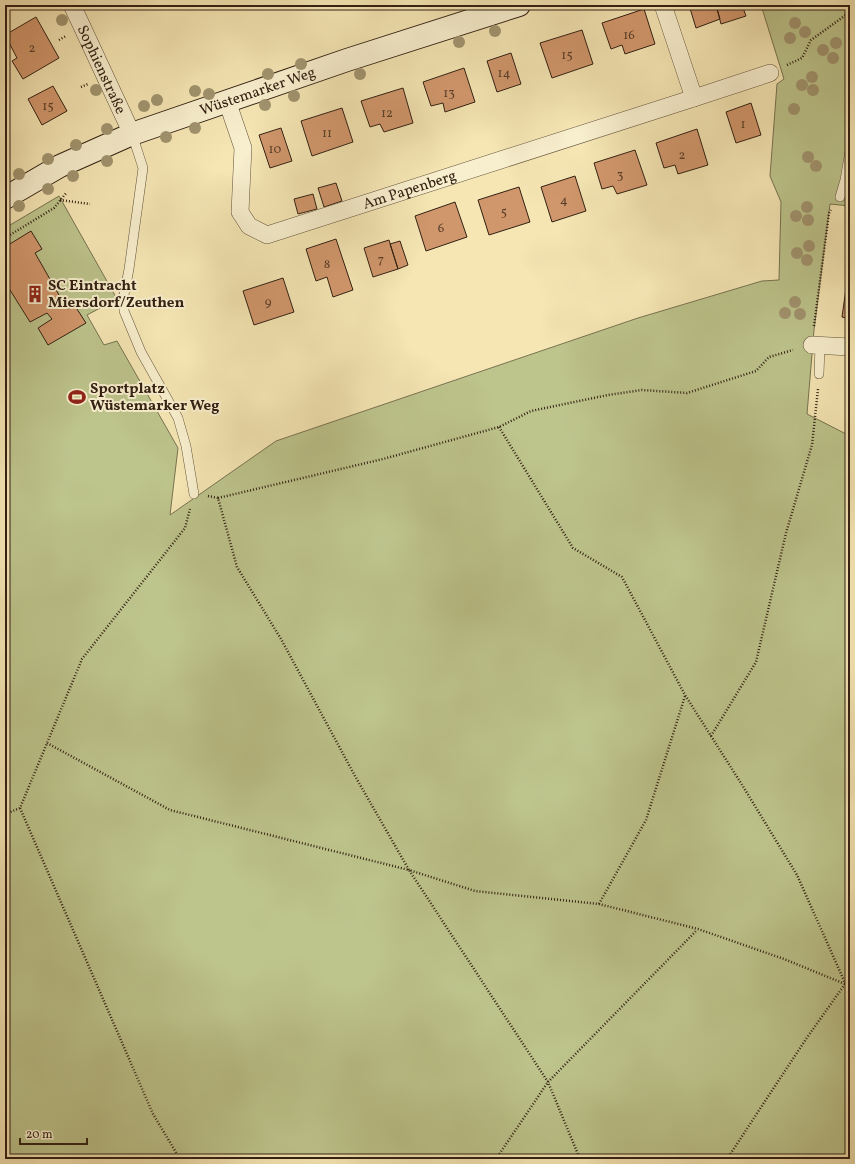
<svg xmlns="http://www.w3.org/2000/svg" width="855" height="1164" font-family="Vollkorn,serif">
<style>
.green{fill:#bdc48c;stroke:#787250}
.building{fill:#d1976c;stroke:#322013}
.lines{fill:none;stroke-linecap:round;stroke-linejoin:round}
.lane-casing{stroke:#63523b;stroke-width:10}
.street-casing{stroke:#63523b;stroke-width:18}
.secondary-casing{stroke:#322013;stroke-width:24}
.path{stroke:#322013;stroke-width:2.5;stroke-dasharray:1 2;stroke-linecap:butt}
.lane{stroke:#f8efce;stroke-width:9}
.street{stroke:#f8efce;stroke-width:17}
.secondary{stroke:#f8efce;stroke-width:22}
.tree{fill:#a1946f}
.labels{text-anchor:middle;stroke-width:4;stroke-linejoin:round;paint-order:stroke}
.number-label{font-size:13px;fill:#5a3e29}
.street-label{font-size:15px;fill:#322013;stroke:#f8efce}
.poi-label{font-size:15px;font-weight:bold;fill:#322013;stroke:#f8efce;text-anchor:start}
</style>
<rect width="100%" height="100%" fill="#f5e6b4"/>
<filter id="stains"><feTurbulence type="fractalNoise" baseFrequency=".005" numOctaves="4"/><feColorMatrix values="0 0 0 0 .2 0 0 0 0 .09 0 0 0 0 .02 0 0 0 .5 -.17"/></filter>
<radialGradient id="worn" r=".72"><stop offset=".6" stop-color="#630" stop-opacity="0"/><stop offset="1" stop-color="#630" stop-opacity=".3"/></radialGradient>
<path class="green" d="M761,5h89v201l-20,-2 -16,126 -7,84 43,22v723h-845v-931l54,-32 58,103 -30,16 17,30 13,-4 61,107 -8,67 106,-74 362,-123 124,-37 17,-1 2,-78 -11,-26 7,-92 7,-5z"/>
<path class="building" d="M689,5h27l4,14 -24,9z
M716,5h26l4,11 -25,8z
M644,9l11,35 -30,10 -3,-9 -11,4 -9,-26z
M36,17l23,41 -36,21 -11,-18 5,-3 -12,-23z
M582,30l11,34 -41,14 -12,-35z
M511,53l10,31 -24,8 -10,-31z
M464,68l11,34 -30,10 -2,-9 -12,3 -8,-24z
M53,86l14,25 -25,14 -14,-26z
M403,88l10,35 -29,9 -4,-8 -10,3 -9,-26z
M751,103l10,32 -25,8 -10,-31z
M342,108l11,34 -41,14 -11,-35z
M281,128l11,33 -22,7 -11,-33z
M697,129l11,36 -30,9 -3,-9 -11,3 -8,-25z
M635,150l12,35 -30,9 -4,-8 -11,3 -8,-26z
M575,176l11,35 -34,11 -11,-35z
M336,183l6,18 -18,6 -6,-19z
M519,187l11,35 -41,13 -11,-35z
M313,194l4,15 -19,5 -4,-15z
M455,202l12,35 -41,14 -11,-35z
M31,231l11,18 -7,4 32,56 8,-3 11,17 -38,22 -10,-17 14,-9 -5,-6 -17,9 -25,-40v-35z
M336,239l17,51 -20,7 -6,-20 -11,4 -10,-32z
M389,240l9,29 -25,8 -9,-29z
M400,241l8,24 -10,4 -8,-25z
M849,267h1v52l-8,-2z
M283,278l11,34 -40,13 -11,-34z"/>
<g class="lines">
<g class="lane-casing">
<path id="lane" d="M132,134l11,34 -14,101 -5,26v16l17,41 37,66 8,28 8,48
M840,197l5,-17 5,-29
M819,374l1,-28"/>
</g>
<g class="street-casing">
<g id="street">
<path id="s1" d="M72,5l60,129"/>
<path d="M663,5l31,93"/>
<path id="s2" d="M227,101l16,47 -3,64 9,14 18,9 427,-137 76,-25"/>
<path d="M812,345l38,2"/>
</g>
</g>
<g class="secondary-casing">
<g id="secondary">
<path id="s3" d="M5,198l55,-32 72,-32 215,-74 172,-55"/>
</g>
</g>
<path class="path" d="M59,40l7,-4
M787,65l15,-7 9,-18 39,-28
M81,87l7,-3
M60,200l30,4
M5,238l49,-30 13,-16
M814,326l15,-113 2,-3
M499,427l74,121 49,29 63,118 59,93 53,87 53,119
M208,496l10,2 19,69 44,72 74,137 54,94 66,21 124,13 99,25 86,30 61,25
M218,498l165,-39 116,-32 32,-16 77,-16 34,-5 45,3 69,-22 13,-14 24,-7
M711,736l45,-74 30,-129 26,-88 6,-56
M47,743l123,67 239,60 139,212 32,77
M20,808l133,306 27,45
M5,814l15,-6 62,-149 103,-131 5,-19
M599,904l47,-84 39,-124
M496,1159l52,-77 149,-152
M727,1159l79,-120 39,-55 5,-1"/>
<use href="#lane" class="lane"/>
<use href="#street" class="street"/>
<use href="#secondary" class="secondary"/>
</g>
<g class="tree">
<circle cx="62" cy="20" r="6"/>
<circle cx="795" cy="23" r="6"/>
<circle cx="495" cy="31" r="6"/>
<circle cx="805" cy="32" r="6"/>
<circle cx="790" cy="38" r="6"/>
<circle cx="459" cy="42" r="6"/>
<circle cx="836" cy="43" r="6"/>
<circle cx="823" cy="50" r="6"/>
<circle cx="833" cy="58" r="6"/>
<circle cx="301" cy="64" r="6"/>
<circle cx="268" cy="74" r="6"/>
<circle cx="360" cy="74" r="6"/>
<circle cx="812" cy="77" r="6"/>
<circle cx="802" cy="85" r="6"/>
<circle cx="96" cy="90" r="6"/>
<circle cx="813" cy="90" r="6"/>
<circle cx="195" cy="91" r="6"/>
<circle cx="209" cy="94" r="6"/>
<circle cx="294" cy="96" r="6"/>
<circle cx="157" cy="100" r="6"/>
<circle cx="265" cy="105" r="6"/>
<circle cx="144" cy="106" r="6"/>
<circle cx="794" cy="109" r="6"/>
<circle cx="195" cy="128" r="6"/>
<circle cx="107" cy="129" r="6"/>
<circle cx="166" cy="137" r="6"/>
<circle cx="76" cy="145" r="6"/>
<circle cx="808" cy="157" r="6"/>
<circle cx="48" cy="159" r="6"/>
<circle cx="107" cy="161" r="6"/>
<circle cx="816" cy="166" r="6"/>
<circle cx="19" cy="174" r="6"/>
<circle cx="73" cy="176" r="6"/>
<circle cx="48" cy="189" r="6"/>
<circle cx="19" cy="206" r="6"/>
<circle cx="807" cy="207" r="6"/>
<circle cx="796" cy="216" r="6"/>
<circle cx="808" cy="220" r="6"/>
<circle cx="809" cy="246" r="6"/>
<circle cx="797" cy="253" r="6"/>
<circle cx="807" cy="260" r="6"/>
<circle cx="795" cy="302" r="6"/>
<circle cx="785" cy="313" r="6"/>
<circle cx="800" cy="314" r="6"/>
</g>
<defs>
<g id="building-bare" transform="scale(1.38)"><path d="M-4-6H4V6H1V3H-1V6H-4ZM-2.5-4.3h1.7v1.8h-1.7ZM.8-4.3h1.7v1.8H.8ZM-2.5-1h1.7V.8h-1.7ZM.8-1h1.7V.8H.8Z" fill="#8f2418" stroke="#f8efce" stroke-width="2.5" paint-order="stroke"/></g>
<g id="stadium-bare" transform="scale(1.38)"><path d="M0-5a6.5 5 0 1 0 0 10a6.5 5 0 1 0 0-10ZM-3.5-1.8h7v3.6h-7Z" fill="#8f2418" stroke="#f8efce" stroke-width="2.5" paint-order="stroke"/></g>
</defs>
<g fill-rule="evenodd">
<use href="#building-bare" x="35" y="294"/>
<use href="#stadium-bare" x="77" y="397"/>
</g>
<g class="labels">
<g class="number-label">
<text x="629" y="39">16</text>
<text x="32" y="52">2</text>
<text x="567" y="59">15</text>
<text x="504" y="77">14</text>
<text x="449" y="97">13</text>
<text x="48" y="110">15</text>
<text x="387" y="117">12</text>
<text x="743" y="128">1</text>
<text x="327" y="137">11</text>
<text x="275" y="153">10</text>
<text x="682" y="159">2</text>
<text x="620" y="179">3</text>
<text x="564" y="204">4</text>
<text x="504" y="216">5</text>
<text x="441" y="232">6</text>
<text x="381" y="263">7</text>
<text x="327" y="268">8</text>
<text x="268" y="306">9</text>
</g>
<g class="street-label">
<text dy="5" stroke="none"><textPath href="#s1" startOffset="71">Sophienstraße</textPath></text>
<text dy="5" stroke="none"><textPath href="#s3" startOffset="275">Wüstemarker Weg</textPath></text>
<text dy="5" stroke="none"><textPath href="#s2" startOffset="300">Am Papenberg</textPath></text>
</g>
<g class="poi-label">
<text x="48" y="290">SC Eintracht<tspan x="48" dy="17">Miersdorf/Zeuthen</tspan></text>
<text x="90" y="393">Sportplatz<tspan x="90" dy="17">Wüstemarker Weg</tspan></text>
</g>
</g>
<rect width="855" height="1164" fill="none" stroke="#f5e6b4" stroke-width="20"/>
<rect x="6" y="6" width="843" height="1152" fill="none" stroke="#322013" stroke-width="2"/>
<rect x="10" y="10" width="835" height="1144" fill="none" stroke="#322013"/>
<path d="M20 1138v6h67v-6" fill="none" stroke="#322013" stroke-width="2"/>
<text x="26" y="1138" font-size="12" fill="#322013" stroke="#f8efce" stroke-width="3" paint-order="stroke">20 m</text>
<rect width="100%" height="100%" filter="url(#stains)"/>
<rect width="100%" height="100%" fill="url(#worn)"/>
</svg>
